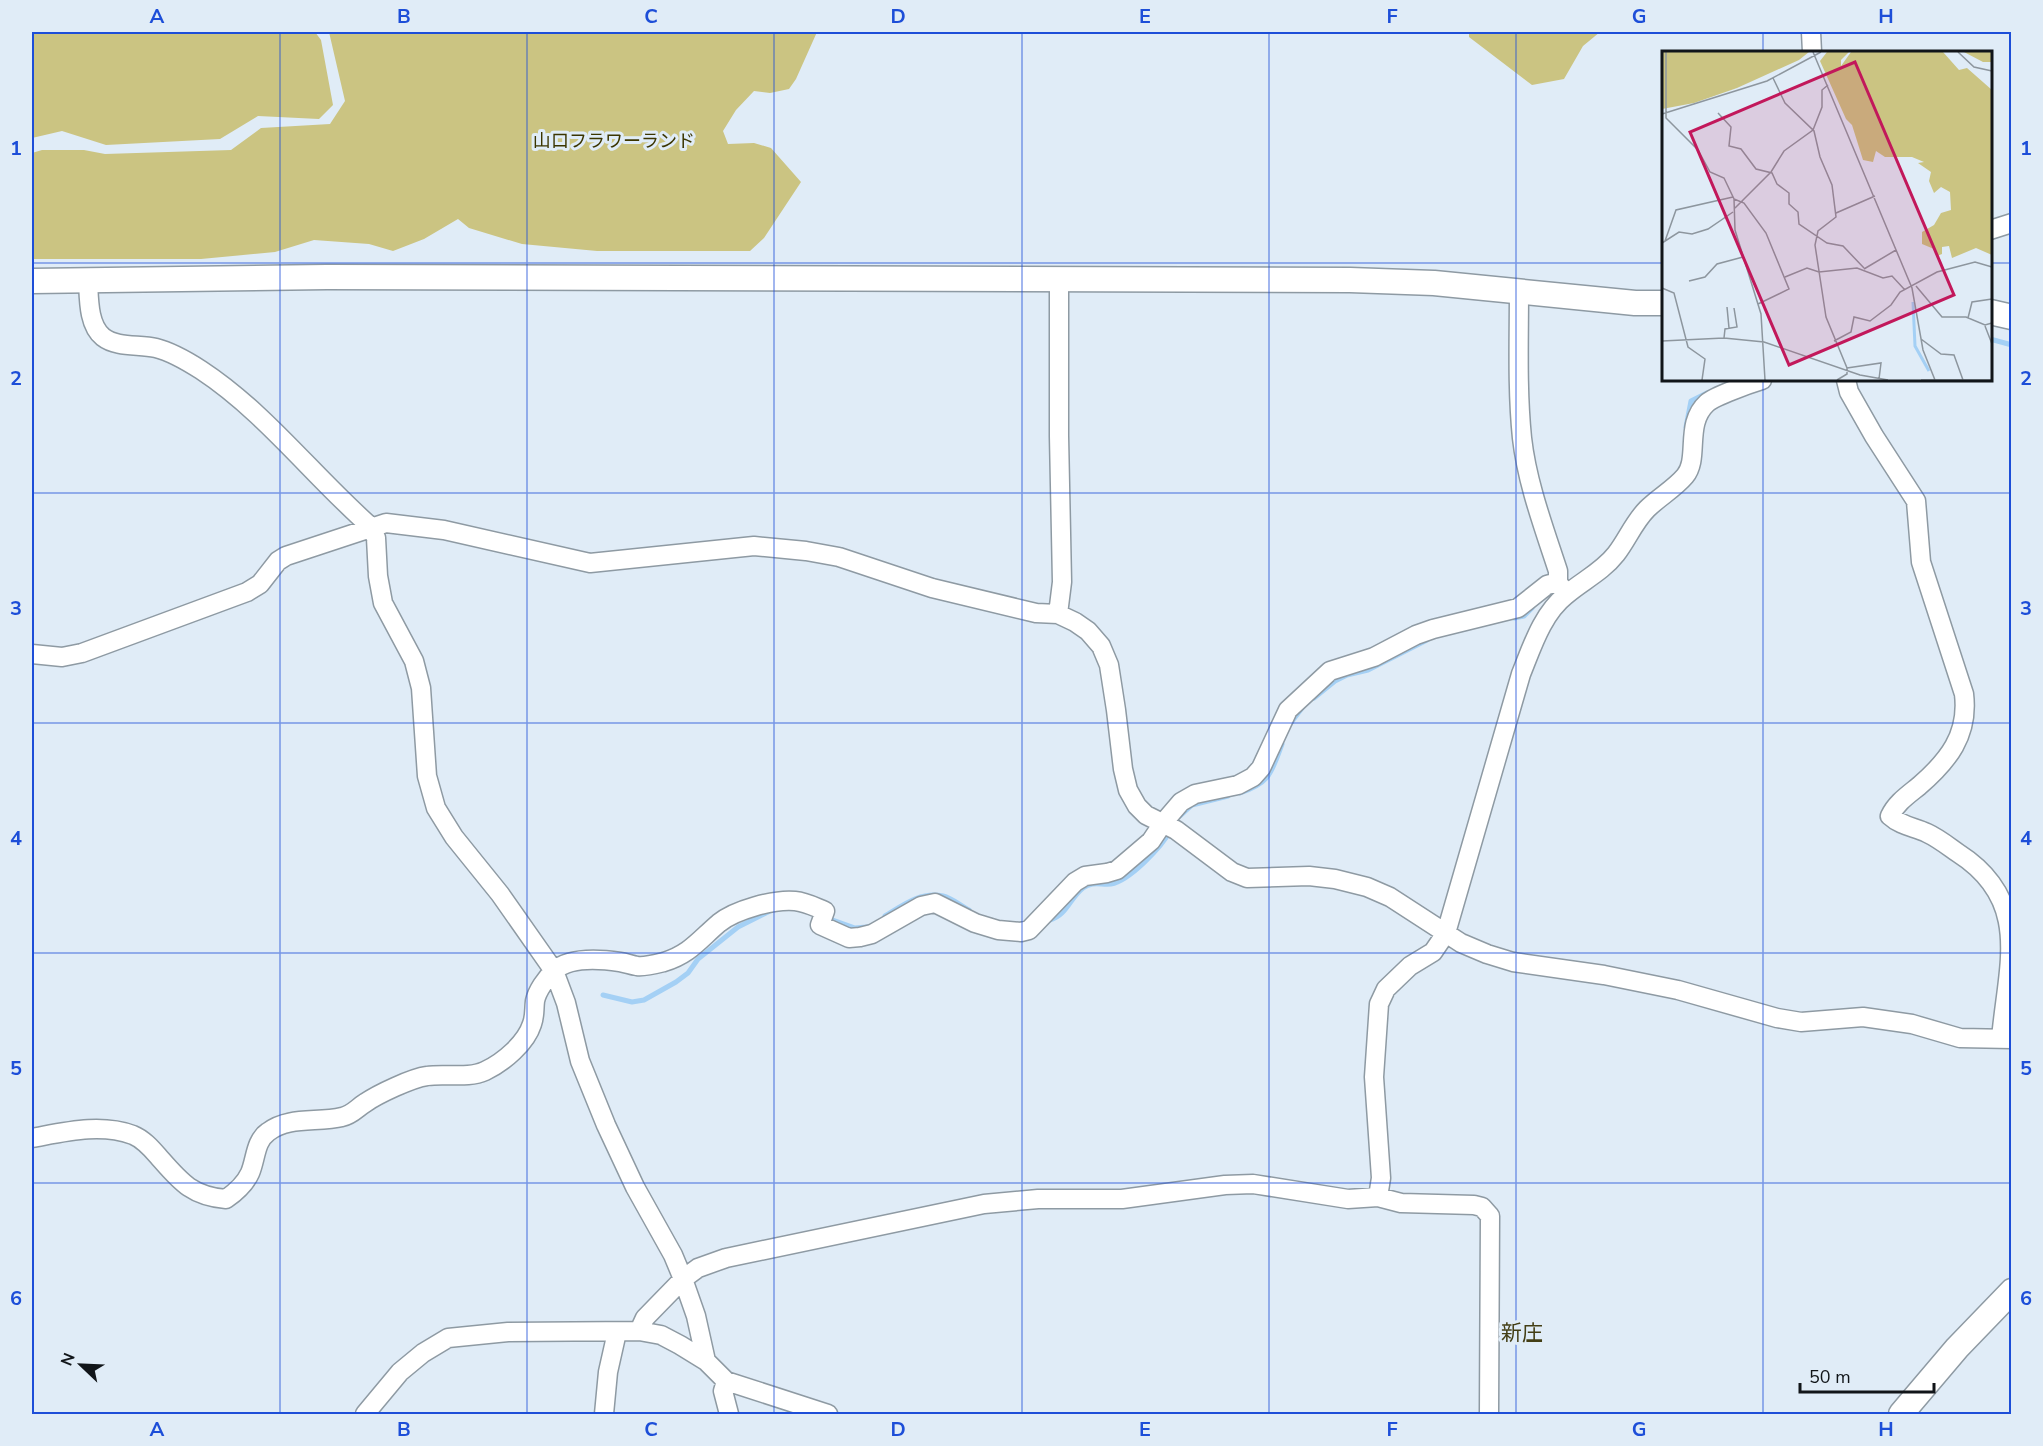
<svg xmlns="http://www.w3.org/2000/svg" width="2043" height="1446" font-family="'Nunito Sans','Noto Sans JP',sans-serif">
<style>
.green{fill:#cbc482}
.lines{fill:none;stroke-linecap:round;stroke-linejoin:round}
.stream{stroke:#a4d0f5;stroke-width:5}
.street-casing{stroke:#8e9aa3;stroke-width:21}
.secondary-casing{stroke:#8e9aa3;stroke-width:27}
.street{stroke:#fff;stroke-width:18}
.secondary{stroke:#fff;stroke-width:24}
.grid{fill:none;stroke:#1d4ed8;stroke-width:1.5;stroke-opacity:0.55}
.labels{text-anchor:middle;stroke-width:6;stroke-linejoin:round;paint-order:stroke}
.park-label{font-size:18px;fill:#3b3500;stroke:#e0ecf7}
.quarter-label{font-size:21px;fill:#433e15;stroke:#e0ecf7}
.inset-river{fill:none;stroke:#a4d0f5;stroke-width:3}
.inset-road{fill:none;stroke:#8d969e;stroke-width:1.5}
.view{fill:#c2185b;fill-opacity:0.15;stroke:#c2185b;stroke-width:3}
.inset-edge{fill:none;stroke:#111519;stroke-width:3}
.neatline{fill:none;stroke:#1d4ed8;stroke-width:2}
.grid-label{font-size:20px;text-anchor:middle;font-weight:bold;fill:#1d4ed8}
</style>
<rect width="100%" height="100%" fill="#e0ecf7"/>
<path class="green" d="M32,32h283l6,8 12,65 -14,14 -61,-3 -38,23 -114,6 -44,-14 -30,7z
M329,32h488l-21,47 -7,10 -19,4 -16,-2 -18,19 -13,21 5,13 26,-1 17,5 30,34 -37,56 -14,13h-153l-75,-7 -53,-16 -11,-9 -34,20 -31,12 -24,-7 -55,-4 -39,12 -74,7h-169v-106l10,-3h42l21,4 126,-4 30,-22 69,-4 15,-23z
M1469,32h131l-17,14 -19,33 -32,6 -63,-48z"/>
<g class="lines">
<path class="stream" d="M1990,339l22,6
M1686,427l5,-26 16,-8
M1514,618l10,-2 8,-8
M1314,698l21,-17 12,-6 21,-5 59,-30
M1290,724l12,-16
M1240,793c31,-11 31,-20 42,-49
M1180,816l12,-11 36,-9
M885,916c18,-11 36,-25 58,-20 9,2 18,10 26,14
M827,918l28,10 12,-1
M1050,920c17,-5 20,-22 33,-32 10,-7 17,-3 28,-4 18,-3 51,-37 59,-53
M603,995l29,7 12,-2 32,-18 12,-9 10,-14 40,-32 34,-17"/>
<g class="street-casing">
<path id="street" d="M1811,32l1,20
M1990,230l22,-7
M88,281c1,17 0,44 15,56 14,11 36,7 53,11 16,4 31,13 45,22 64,42 112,106 170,157l5,11 2,38 5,27 31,58 7,27 6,88 9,32 18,29 46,57 54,77 12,32 14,58 26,64 29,62 38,68 10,24 13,37 10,45
M1519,290c0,49 -2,99 3,148 5,45 22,90 36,133v11l7,11
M1846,380l3,12 25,44 42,65 5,61 43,132c5,41 -16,67 -45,92 -11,9 -23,17 -29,30 11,10 24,11 37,17 11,5 21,13 31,20 75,48 49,114 43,186
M1058,614l4,-32 -3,-146v-158
M32,654l30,3 20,-4 165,-61 13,-8 18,-23 8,-5 100,-33 58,7 146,33 164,-17 52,5 33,6 93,31 104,25 22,1 17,8 13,9 13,15 8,19 7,45 7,59 5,21 9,16 9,9 30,15 56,42 15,6 62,-2 26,3 32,8 23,10 71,46 26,11 26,8 91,13 74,15 99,28 24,4 62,-5 49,7 48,14 52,1
M32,1138c33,-6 68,-15 101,-3 10,4 18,13 25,21 22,25 33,40 68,43 10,-7 19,-15 24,-26 6,-14 5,-32 18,-41 21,-16 49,-9 74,-15 10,-2 15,-9 23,-14 13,-9 47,-25 62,-27 18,-3 41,3 58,-5 19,-9 41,-28 47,-47 3,-8 2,-15 3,-23 2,-10 11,-23 19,-30 15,-14 46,-12 66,-9 6,1 11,3 17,4 8,1 19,-2 27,-4 26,-8 35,-22 55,-39 16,-13 55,-24 76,-22 11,1 20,6 30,10l-5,14 29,13 11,-1 12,-3 49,-28 14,-3 40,20 23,7 23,2 8,-2 46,-48 10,-6 22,-3 10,-3 34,-29 12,-18 18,-21 14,-8 43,-9 15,-8 8,-9 27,-58 42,-39 44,-14 42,-22 17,-6 85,-21 29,-23 11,-3
M1378,1197l3,-19 -7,-101 5,-73 7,-15 24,-23 23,-14 13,-19 75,-259c11,-27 21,-60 45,-79 16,-14 36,-23 50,-41 11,-14 18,-32 31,-45 12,-12 27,-20 38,-33 15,-18 -1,-52 22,-73 8,-7 42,-19 55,-23
M639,1331l6,-13 38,-39 15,-11 28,-10 258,-54 54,-5h84l103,-14 28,-1 95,15 30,-2 23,6 73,2 8,2 8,9 -1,198
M726,1381l-3,10 6,23
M365,1414l35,-42 23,-19 25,-15 60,-6 131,-1 22,4 19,10 26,16 20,20 102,33
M604,1414l4,-42 9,-40"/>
</g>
<g class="secondary-casing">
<path id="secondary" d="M32,281l295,-4 1023,3 84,3 201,20h29
M1990,312l22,5
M1901,1414l56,-66 55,-57"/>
</g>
<use href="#street" class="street"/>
<use href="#secondary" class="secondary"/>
</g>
<path class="grid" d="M280,32v1382M527,32v1382M774,32v1382M1022,32v1382M1269,32v1382M1516,32v1382M1763,32v20M32,263h1632M1990,263h22M1763,380v1034M32,493h1980M32,723h1980M32,953h1980M32,1183h1980"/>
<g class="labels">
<g class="park-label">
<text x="614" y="147">山口フラワーランド</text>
</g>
<g class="quarter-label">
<text x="1522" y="1340">新庄</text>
</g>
</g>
<g transform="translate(1662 51)">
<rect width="330" height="330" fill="#e0ecf7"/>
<path d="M0,1h147l-10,8 -62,28 -43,15 -32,6zM165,1h22l-8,8v6l10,-14h92l16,18 8,-2 25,22v165l-16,-7 -24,10 -3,-12 -7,1v7l-5,2 -3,-7 -12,-5v-12l12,-7 7,-12 10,-3 -1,-18 -9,-5 -7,6 -5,-12 2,-9 -13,-9 6,-1 -12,-5h-27l-9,-6 -3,11 -10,-2 -11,-35 -6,-6 -26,-58zM302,1h28v10h-9z" fill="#cbc482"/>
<path class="inset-river" d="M251,251l2,44 14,25"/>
<path class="inset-road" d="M4,1v66l32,32 12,22 14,6 10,21 1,31 26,84 4,66M151,1l99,236 11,62 12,30M296,1l16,15 18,4M111,27l12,25 29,28 6,26 12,28 4,32 -18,14 -3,14 11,72 21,51v6l-10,6M56,62l13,14 -2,19 12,3 15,20 16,4 5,11 12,9v11l9,8 1,12 28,19 16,3 21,22M0,63l105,-33 54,-29M72,148l10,4 22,30 23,56 -31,15M73,157l36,-36 13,-21 29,-21 9,-23v-17l6,-5M174,162l39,-17M3,190l11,-31 57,-13M0,192l17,-11 13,2 16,-5 25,-17M202,218l32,-19M123,226l22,-9 12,4 38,-4 26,10 9,-2 13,14M27,230l16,-4 12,-13 26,-7M254,235l26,31h24l19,8 7,-2M0,237l12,5 14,54 17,12 -3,21M65,256l2,21M306,267l4,-16 20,-3M323,275l7,18M62,287l1,-9 12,-2 -3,-19M259,288l20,15 13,1 9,25M0,290l62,-3 40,4 96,33 28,5M172,290l17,-9 3,-15 16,4 21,-16 9,-13 37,-20 38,-10 17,5M185,317l34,-5 -2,16M259,329h71"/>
<path class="view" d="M193,11l99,233 -165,70 -99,-233z"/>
<rect width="330" height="330" class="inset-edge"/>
</g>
<rect width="2043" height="1446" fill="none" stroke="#e0ecf7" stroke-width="66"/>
<g transform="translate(81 1365) rotate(293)" stroke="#e0ecf7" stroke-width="4.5" paint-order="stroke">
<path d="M0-4.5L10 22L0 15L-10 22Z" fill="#111519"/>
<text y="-9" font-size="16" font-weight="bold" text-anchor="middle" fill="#111519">N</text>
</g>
<path d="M1800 1383v9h134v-9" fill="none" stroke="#111519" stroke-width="3"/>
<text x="1809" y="1383" font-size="18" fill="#111519" stroke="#e0ecf7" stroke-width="4.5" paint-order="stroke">50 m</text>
<rect x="33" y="33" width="1977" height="1380" class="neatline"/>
<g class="grid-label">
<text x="157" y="23">A</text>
<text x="404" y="23">B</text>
<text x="651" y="23">C</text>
<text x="898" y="23">D</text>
<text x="1145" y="23">E</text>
<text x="1392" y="23">F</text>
<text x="1639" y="23">G</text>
<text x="1886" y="23">H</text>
<text x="16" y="155">1</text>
<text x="2026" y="155">1</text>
<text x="16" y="385">2</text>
<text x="2026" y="385">2</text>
<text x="16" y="615">3</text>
<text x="2026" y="615">3</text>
<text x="16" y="845">4</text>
<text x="2026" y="845">4</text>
<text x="16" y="1075">5</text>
<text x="2026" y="1075">5</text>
<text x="16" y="1305">6</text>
<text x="2026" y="1305">6</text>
<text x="157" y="1436">A</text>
<text x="404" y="1436">B</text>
<text x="651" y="1436">C</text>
<text x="898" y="1436">D</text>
<text x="1145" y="1436">E</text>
<text x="1392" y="1436">F</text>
<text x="1639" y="1436">G</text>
<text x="1886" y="1436">H</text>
</g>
</svg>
